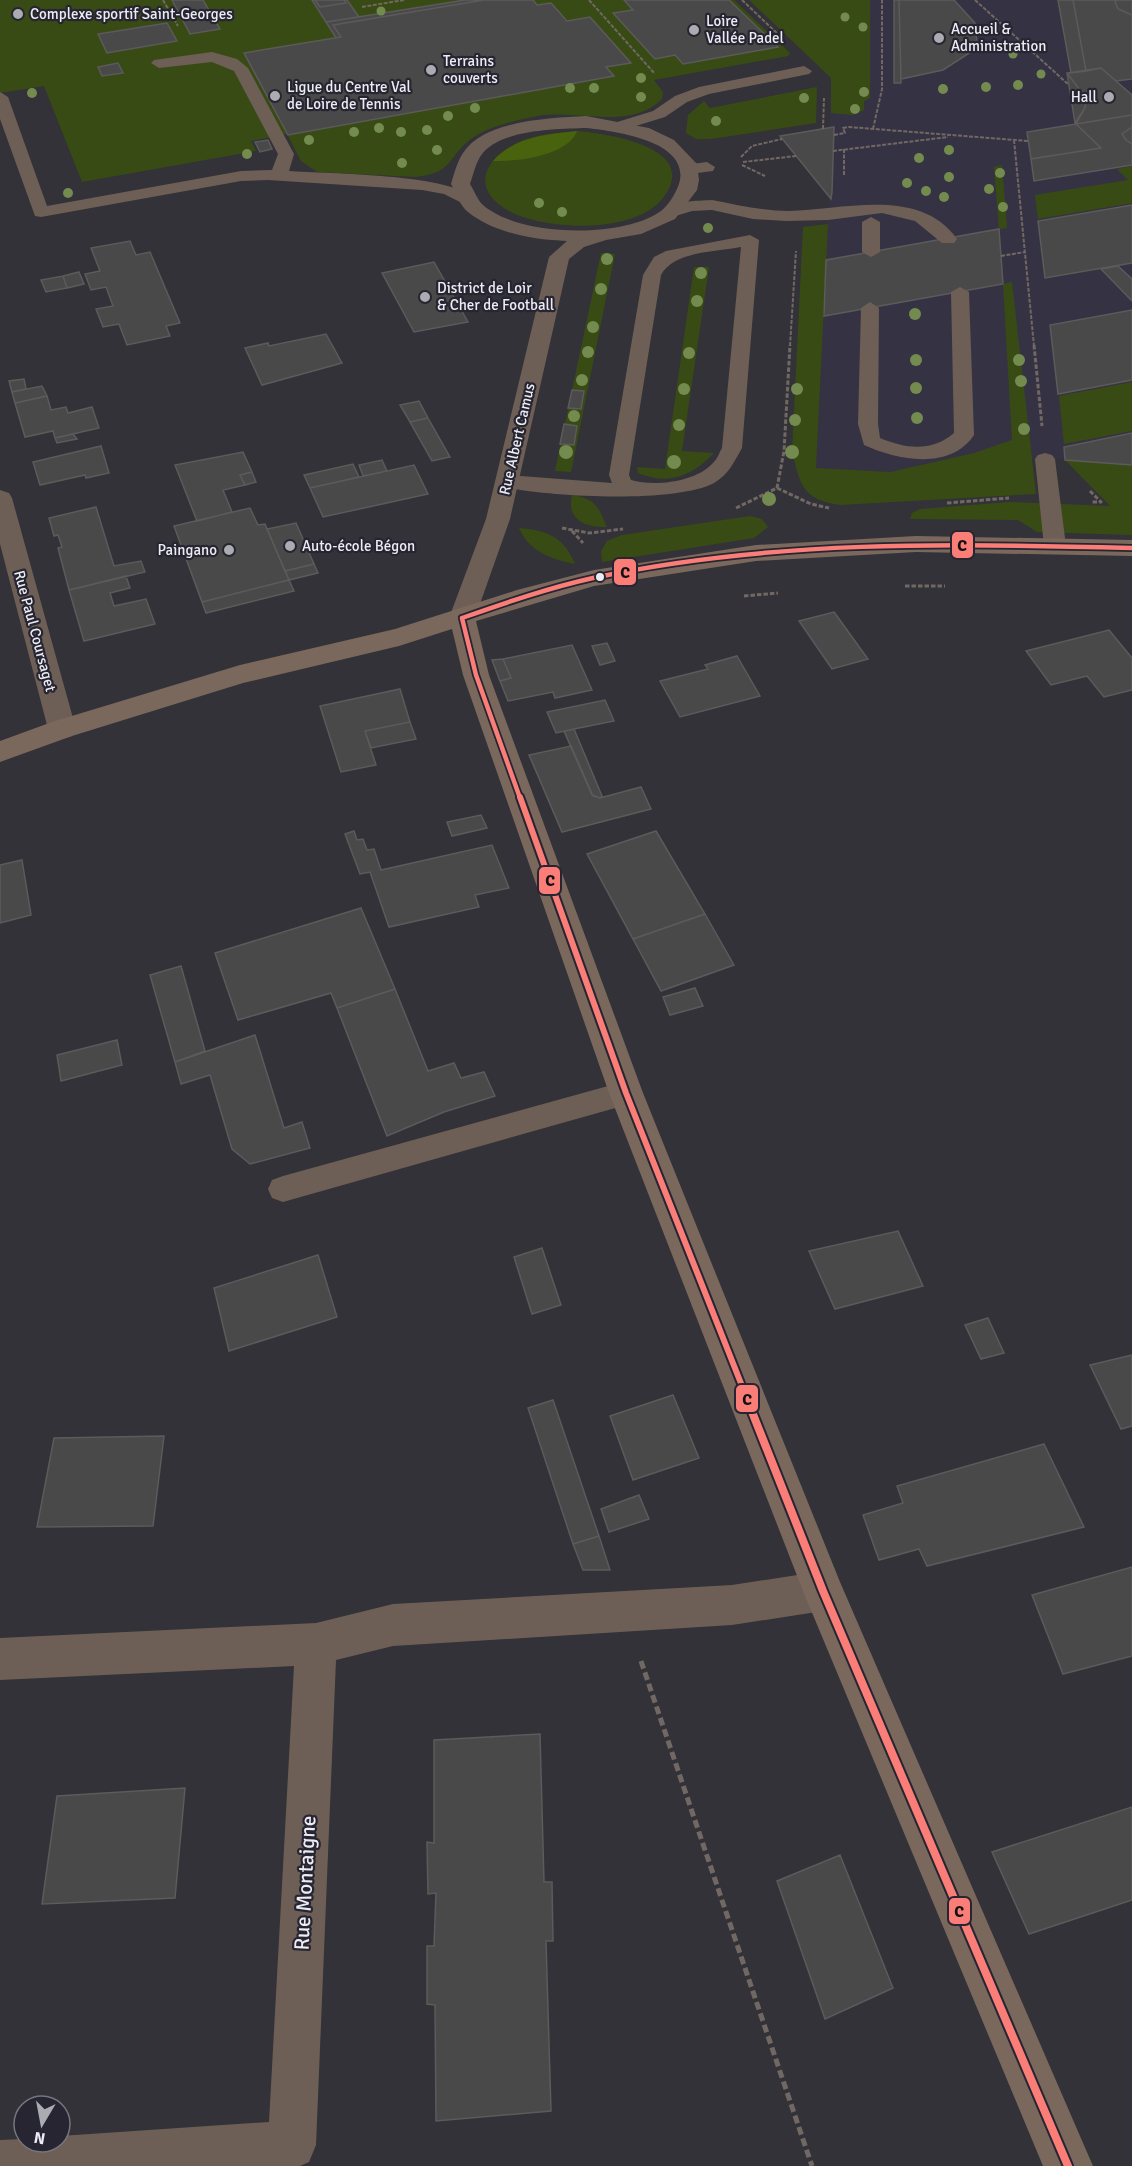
<svg xmlns="http://www.w3.org/2000/svg" width="1132" height="2166" font-family="Signika,sans-serif">
<style>
.built{fill:#353343}
.green{fill:#394b14}
.forest{fill:#49620e}
.building{fill:#4a4949;stroke:#5c5a5a;stroke-width:1.5}
.lines{fill:none;stroke-linecap:round;stroke-linejoin:round}
.path-far2{stroke:#716864;stroke-width:2;stroke-dasharray:4 1.5;stroke-linecap:butt}
.path-far1{stroke:#716864;stroke-width:3;stroke-dasharray:4.5 2;stroke-linecap:butt}
.path{stroke:#716864;stroke-width:5;stroke-dasharray:8 4;stroke-linecap:butt}
.lane{fill:#6e5f56;fill-rule:evenodd}
.street{fill:#6e5f56;fill-rule:evenodd}
.secondary{fill:#7a685d;fill-rule:evenodd}
.bus-1-far2-casing{stroke:#262531;stroke-width:8}
.bus-1-far1-casing{stroke:#262531;stroke-width:10}
.bus-1-casing{stroke:#262531;stroke-width:12}
.bus-1-far2{stroke:#fa7d77;stroke-width:4.5}
.bus-1-far1{stroke:#fa7d77;stroke-width:6}
.bus-1{stroke:#fa7d77;stroke-width:8}
.tree{fill:#738b4f}
.poi-dot{fill:#ababb2;stroke:#262531;stroke-width:2}
.bus-dot{fill:#ececf4;stroke:#262531;stroke-width:2}
.labels{text-anchor:middle;stroke-width:4.5;stroke-linejoin:round;paint-order:stroke}
.far-poi-label{font-size:15px;fill:#ececf4;stroke:#262531;text-anchor:start}
.far-street-label{font-size:15px;fill:#ececf4;stroke:#262531}
.near-street-label{font-size:21px;fill:#ececf4;stroke:#262531}
.line-badge{stroke:#262531;stroke-width:2}
.pale-badge-label{font-size:16px;text-anchor:middle;font-weight:bold;fill:#111}
</style>
<rect width="100%" height="100%" fill="#323238"/>
<path class="built" d="M754,0h378v465l-158,-12 -84,19 -74,-4 12,-244 3,-150z"/>
<path class="green" d="M0,0h734l56,53 -2,3 -134,24 9,12 -1,7c-32,32 -84,10 -124,17 -20,4 -44,9 -61,19 -31,19 -20,38 -62,42l-98,-5 -16,-11 -14,-27 -36,7 5,10 -174,31 -38,-96 -44,7z
M749,0h121v98l-6,3v9l-11,5 -22,-2v-35z
M817,87l-1,36 -105,16h-15l-10,-6 2,-18 16,-14 6,7z
M577,131c24,2 110,13 93,55 -19,50 -122,46 -161,25 -40,-22 -25,-53 10,-69 18,-8 38,-9 58,-11z
M1002,165l5,63 -8,1 -5,-62z
M1132,166v37l-94,16 -3,-24 93,-15 -11,-11z
M828,224l-12,244 74,4 84,-19 38,-13 -9,-156 9,-2 24,212 -196,11c-38,-6 -39,-19 -48,-53l11,-225z
M601,253l14,1 -44,218 -16,-1z
M694,267h15l-27,184 32,2c-22,23 -46,33 -76,20l-1,-6 28,2z
M1132,382v49l-68,13 -5,-48z
M1065,460l67,5v70l-95,-3 -19,-12 -108,-1 2,-6 8,-4 90,-7 100,4z
M572,495c24,4 26,11 35,32 -22,1 -41,-8 -35,-32z
M750,516l12,3 6,8 -14,11 -152,24 -1,-11 6,-10 15,-6z
M519,528c28,2 45,9 56,36 -25,-5 -46,-13 -56,-36z"/>
<path class="forest" d="M577,131c-9,25 -62,31 -84,30 21,-24 54,-27 84,-30z"/>
<path class="building" d="M172,0h31l17,29 -30,5z
M312,0h3l5,7 26,-4 -2,-3h3l12,17 -33,5z
M315,0h29l2,3 -26,4z
M465,0h19l-151,25 8,12 -5,1 -10,-16z
M484,0h49l4,5 14,-2 16,18 23,-4 41,46 -25,4 8,9 -326,59 -44,-82 97,-16 -8,-12z
M624,0h105l49,47 -95,17 -8,-9 -20,4 -42,-46 20,-3z
M894,0h5l2,83h-7z
M899,0h55l21,23 2,20 -6,9 -28,18 -42,9z
M1058,0h15l13,71 -15,2z
M1073,0h44l-2,2 3,7 14,6v64l-16,2 -15,-13 -15,3z
M1073,0h59v79l-16,2 -15,-13 -15,3z
M167,23l10,18 -70,12 -9,-19z
M118,63l5,10 -21,3 -4,-9z
M1101,68l31,27v20l-56,9 9,-16 1,-10 -19,-25z
M1067,73l19,25 -1,10 -10,15z
M1132,115v12l-10,7 4,6 6,4v21l-98,16 -3,-22 70,-11 -25,-24z
M1132,115v50l-98,16 -3,-22 70,-11 -25,-24z
M1076,124l25,24 -70,11 -4,-27z
M834,127l-2,65 -1,7 -51,-63z
M268,140l4,9 -12,3 -5,-10z
M1132,205v58l-87,15 -7,-57z
M1132,205v58l-87,15 -7,-57z
M999,229l4,55 -179,32 2,-56z
M130,241l6,14 14,-3 30,71 -14,3 4,10 -43,9 -8,-21 -16,3 -7,-18 17,-3 -7,-19 -15,3 -6,-16 15,-3 -9,-23z
M434,262l34,60 -54,10 -32,-59z
M1118,266l14,13v22l-31,-32z
M79,272l5,12 -17,4 -4,-12z
M63,276l4,12 -21,4 -5,-12z
M1132,310v70l-74,14 -8,-69z
M1132,310v70l-74,14 -8,-69z
M326,334l16,29 -80,22 -17,-37 23,-5 1,3z
M24,379l2,10 -14,3 -3,-11z
M42,386l5,10 -32,7 -3,-11z
M572,390l12,1 -3,18 -13,-1z
M47,396l4,14 15,-3 2,6 24,-6 7,21 -44,10 -2,-7 -28,6 -10,-34z
M419,401l9,17 -18,4 -10,-17z
M428,418l22,39 -18,4 -22,-39z
M564,424l13,2 -3,19 -14,-1z
M1132,433v32l-67,-5 -1,-13z
M1132,433v32l-67,-5 -1,-13z
M73,434l4,5 -20,4 -2,-5z
M101,446l8,27 -23,5 -1,-3 -45,10 -7,-23z
M243,452l9,20 -12,3 5,10 -22,5 9,22 -35,9 -22,-56z
M382,460l5,11 -24,5 -4,-11z
M353,464l6,13 -49,11 -6,-13z
M414,465l14,29 -105,23 -13,-29z
M252,472l4,10 -11,3 -5,-10z
M96,507l18,59 27,-5 4,11 -76,18 -11,-42 4,-1 -4,-12 -4,1 -5,-18z
M250,508l8,17 7,-1 24,56 -87,22 -28,-76z
M296,523l18,41 -29,7 -18,-42z
M314,564l4,9 -29,7 -4,-9z
M126,576l4,12 -20,5 4,13 32,-7 9,25 -71,17 -15,-51z
M289,580l5,11 -88,22 -4,-11z
M834,612l34,47 -36,10 -33,-48z
M1109,630l23,28v32l-28,7 -17,-21 -36,9 -25,-34z
M607,643l8,18 -15,4 -8,-19z
M572,645l20,45 -37,8 -2,-6 -45,9 -8,-20 11,-3 -8,-19z
M737,656l23,40 -80,21 -20,-36 48,-12 -3,-4z
M503,659l8,19 -11,3 -8,-21z
M400,689l10,33 -45,9 11,34 -35,7 -21,-66z
M605,700l9,21 -40,8 -18,4 -9,-21z
M410,722l6,17 -45,9 -6,-17z
M574,729l28,67 -2,2 -8,-3 -28,-64z
M571,746l22,50 7,2 41,-11 10,22 -89,23 -33,-77z
M481,815l6,13 -35,8 -5,-14z
M354,831l3,9 6,-1 4,11 7,-1 7,21 111,-25 17,43 -34,7 4,12 -90,20 -19,-55 -10,2 -15,-40z
M656,831l49,83 -72,25 -46,-85z
M22,860l9,55 -31,8v-58z
M361,908l34,81 -58,19 -6,-15 -93,27 -23,-67z
M705,914l29,51 -73,26 -28,-52z
M181,966l24,85 -30,11 -25,-87z
M695,988l8,18 -33,9 -7,-18z
M395,989l33,82 26,-8 7,15 23,-6 11,24 -51,16 -57,24 -50,-128z
M255,1035l29,93 18,-6 8,26 -60,16 -18,-15 -22,-74 -29,9 -6,-22z
M117,1040l5,25 -61,16 -4,-26z
M898,1231l25,55 -88,23 -26,-58z
M542,1248l19,57 -29,9 -18,-57z
M318,1255l19,62 -108,34 -15,-63z
M988,1318l16,35 -23,6 -16,-34z
M1132,1355v71l-11,3 -31,-64z
M673,1395l26,63 -66,22 -23,-64z
M553,1400l46,136 -26,8 -45,-136z
M164,1436l-11,90 -116,1 17,-89z
M1044,1444l40,83 -157,39 -8,-17 -40,11 -16,-45 40,-12 -6,-17z
M639,1495l10,24 -40,13 -8,-23z
M599,1536l11,34h-27l-10,-26z
M1132,1567v89l-69,18 -31,-79z
M540,1734l4,148h8l1,59h-7l5,170 -115,10 -1,-116 -8,-1v-58h7l2,-53 -8,1 -1,-52 7,1v-103z
M185,1788l-10,110 -133,6 15,-108z
M1132,1807v93l-103,34 -37,-82z
M840,1855l53,133 -68,31 -48,-138z"/>
<g class="lines">
<path class="path-far2" d="M163,0l15,26
M589,0l66,74
M742,0l41,39
M975,0l94,85
M362,7l42,-7
M823,129l1,-31
M873,129l9,-40v-89
M834,135l11,-2 -2,-5 6,-1 179,14
M1014,140l20,206
M844,149v27
M833,151l115,-14
M741,157l11,-11 30,-7
M743,162l53,-6
M742,165l23,11
M1001,256l24,-4
M790,346l6,-95"/>
<path class="path-far1" d="M1034,345l8,81
M777,488l34,16 18,4
M1090,491l11,11h-10
M947,503l62,-5
M736,508l41,-20 7,-37 6,-106
M562,528l27,5 34,-4
M572,531l11,12
M905,586h40
M744,596l34,-3"/>
<path class="path" d="M641,1661l171,505"/>
<path class="lane" d="M212,52l25,7 11,9 46,86 -5,17c37,3 167,2 188,30l-9,5 -24,-12 -22,-4 -154,-10 -27,1 -200,36 -6,-1 -35,-97v-27l8,5 39,109 194,-35 31,-1 6,-16 -44,-83 -22,-9 -53,6 -8,-5 3,-3z
M804,66l8,5 -3,3 -100,20 -22,8 -22,15 -39,12 -6,2 -8,-5 2,-3 39,-12 22,-15 24,-9z
M707,162l8,5 -2,4 -23,3 -8,-5 2,-4z
M712,200c26,5 51,11 77,11 53,-1 131,-25 168,28l-3,4h-12l-27,-22 -33,-8 -54,7 -42,1 -33,-2 -41,-9 -20,1 -23,7 -9,-5c11,-13 37,-12 52,-13z
M871,217l9,5v30l-9,5 -9,-5v-30z
M750,235l9,5 -17,208c-8,14 -13,26 -28,35 -39,21 -171,14 -214,3l-3,-5 3,-5 7,-1 105,8 -3,-8 34,-200 11,-18 12,-6zM741,247l-19,201c-3,5 -5,12 -10,16 -17,18 -58,23 -81,16l-2,-5 32,-200c13,-24 54,-23 80,-28z
M960,287l9,5 5,143c-24,36 -77,25 -110,10l-6,-21 3,-116 9,-6 9,6 -1,116 2,14c26,11 52,14 74,-5l-3,-141z
M1045,453l7,2 3,4 11,87 -3,5h-16l-3,-5 -9,-87 3,-4z
M626,1081l10,3 4,9 -4,9 -10,3 -343,97 -11,-4 -4,-9 4,-9 11,-4z"/>
<path class="street" d="M586,116l63,12 25,12 23,24 2,16 -2,10 -22,29 -34,15 -35,6 -22,7 -15,12 -59,260 -35,99 -4,6 -9,3 -9,-3 -4,-6 37,-99 63,-262 18,-16c-33,-1 -73,-8 -99,-29 -8,-6 -12,-19 -17,-28 3,-10 6,-22 12,-31 21,-33 87,-35 123,-37zM586,128c27,3 101,12 94,52 -2,10 -11,25 -19,31 -38,28 -144,26 -179,-7 -5,-5 -8,-14 -12,-20 3,-8 5,-19 10,-27 17,-28 77,-28 106,-29z
M0,490l9,3 3,5 64,231 -4,7 -10,3 -10,-3 -4,-7 -48,-185z
M823,1571l14,6 6,14 -6,14 -14,6 -91,14 -339,21 -57,14 -20,485 -7,17 -9,4h-300v-26l24,-1v3h36v-6l209,-14 25,-456 -294,14v-42l316,-15 77,-19 339,-19z"/>
<path class="secondary" d="M916,536l216,4v16l-216,-4 -160,9 -162,25 -118,35 13,54 154,418 197,489 253,584h-50l-240,-575 -194,-498 -146,-418 -11,-46 -53,17 -156,37 -171,53 -72,26v-21l52,-19 188,-57 155,-36 122,-39 77,-20 162,-25z"/>
<g class="bus-1-far2-casing">
<path id="bus-1-far2" d="M462,618l14,57 44,123
M462,618c43,-15 86,-30 131,-40 177,-38 359,-35 539,-30"/>
</g>
<g class="bus-1-far1-casing">
<path id="bus-1-far1" d="M520,797l106,296 118,298"/>
</g>
<g class="bus-1-casing">
<path id="bus-1" d="M743,1389l80,202 245,575"/>
</g>
<use href="#bus-1-far2" class="bus-1-far2"/>
<use href="#bus-1-far1" class="bus-1-far1"/>
<use href="#bus-1" class="bus-1"/>
</g>
<g class="tree">
<circle cx="381" cy="11" r="4.5"/>
<circle cx="845" cy="17" r="4.5"/>
<circle cx="863" cy="27" r="4.5"/>
<circle cx="1013" cy="54" r="4.5"/>
<circle cx="1041" cy="74" r="4.5"/>
<circle cx="641" cy="78" r="5"/>
<circle cx="1018" cy="85" r="5"/>
<circle cx="986" cy="87" r="5"/>
<circle cx="570" cy="88" r="5"/>
<circle cx="594" cy="88" r="5"/>
<circle cx="943" cy="89" r="5"/>
<circle cx="864" cy="92" r="5"/>
<circle cx="32" cy="93" r="5"/>
<circle cx="641" cy="97" r="5"/>
<circle cx="804" cy="98" r="5"/>
<circle cx="475" cy="108" r="5"/>
<circle cx="855" cy="109" r="5"/>
<circle cx="448" cy="116" r="5"/>
<circle cx="716" cy="121" r="5"/>
<circle cx="379" cy="128" r="5"/>
<circle cx="427" cy="130" r="5"/>
<circle cx="354" cy="132" r="5"/>
<circle cx="401" cy="132" r="5"/>
<circle cx="309" cy="140" r="5"/>
<circle cx="437" cy="150" r="5"/>
<circle cx="949" cy="150" r="5"/>
<circle cx="247" cy="154" r="5"/>
<circle cx="919" cy="158" r="5"/>
<circle cx="402" cy="163" r="5"/>
<circle cx="1000" cy="173" r="5"/>
<circle cx="949" cy="177" r="5"/>
<circle cx="907" cy="183" r="5"/>
<circle cx="989" cy="189" r="5"/>
<circle cx="926" cy="191" r="5"/>
<circle cx="68" cy="193" r="5"/>
<circle cx="944" cy="197" r="5"/>
<circle cx="539" cy="203" r="5"/>
<circle cx="1003" cy="207" r="5"/>
<circle cx="562" cy="212" r="5"/>
<circle cx="708" cy="228" r="5"/>
<circle cx="607" cy="259" r="6"/>
<circle cx="701" cy="273" r="6"/>
<circle cx="601" cy="289" r="6"/>
<circle cx="697" cy="301" r="6"/>
<circle cx="915" cy="314" r="6"/>
<circle cx="593" cy="327" r="6"/>
<circle cx="588" cy="352" r="6"/>
<circle cx="689" cy="353" r="6"/>
<circle cx="916" cy="360" r="6"/>
<circle cx="1019" cy="360" r="6"/>
<circle cx="582" cy="380" r="6"/>
<circle cx="1021" cy="381" r="6"/>
<circle cx="916" cy="388" r="6"/>
<circle cx="684" cy="389" r="6"/>
<circle cx="797" cy="389" r="6"/>
<circle cx="574" cy="416" r="6"/>
<circle cx="917" cy="418" r="6"/>
<circle cx="795" cy="420" r="6"/>
<circle cx="679" cy="425" r="6"/>
<circle cx="1024" cy="429" r="6"/>
<circle cx="566" cy="452" r="7"/>
<circle cx="792" cy="452" r="7"/>
<circle cx="674" cy="462" r="7"/>
<circle cx="769" cy="499" r="7"/>
</g>
<g class="poi-dot">
<circle cx="18" cy="14" r="6"/>
<circle cx="694" cy="30" r="6"/>
<circle cx="939" cy="38" r="6"/>
<circle cx="431" cy="70" r="6"/>
<circle cx="275" cy="96" r="6"/>
<circle cx="1109" cy="97" r="6"/>
<circle cx="425" cy="297" r="6"/>
<circle cx="290" cy="546" r="6"/>
<circle cx="229" cy="550" r="6"/>
</g>
<circle class="bus-dot" cx="600" cy="577" r="5"/>
<g class="labels">
<g class="far-poi-label">
<text x="30" y="19">Complexe sportif Saint-Georges</text>
<text x="706" y="26">Loire<tspan x="706" dy="17">Vallée Padel</tspan></text>
<text x="951" y="34">Accueil &amp;<tspan x="951" dy="17">Administration</tspan></text>
<text x="443" y="66">Terrains<tspan x="443" dy="17">couverts</tspan></text>
<text x="287" y="92">Ligue du Centre Val<tspan x="287" dy="17">de Loire de Tennis</tspan></text>
<text x="1097" y="102" text-anchor="end">Hall</text>
<text x="437" y="293">District de Loir<tspan x="437" dy="17">&amp; Cher de Football</tspan></text>
<text x="302" y="551">Auto-école Bégon</text>
<text x="217" y="555" text-anchor="end">Paingano</text>
</g>
<g class="far-street-label">
<text transform="translate(517 439) rotate(-77)" y="5">Rue Albert Camus</text>
<text transform="translate(35 631) rotate(75)" y="5">Rue Paul Coursaget</text>
</g>
<g class="near-street-label">
<text transform="translate(305 1883) rotate(-87)" y="7">Rue Montaigne</text>
</g>
</g>
<g class="line-badge">
<rect x="951" y="531" width="23" height="28" rx="6" fill="#fa7d77"/>
<rect x="613" y="558" width="24" height="28" rx="6" fill="#fa7d77"/>
<rect x="538" y="866" width="23" height="29" rx="6" fill="#fa7d77"/>
<rect x="735" y="1384" width="24" height="29" rx="6" fill="#fa7d77"/>
<rect x="948" y="1897" width="23" height="28" rx="6" fill="#fa7d77"/>
</g>
<g class="pale-badge-label">
<text x="962" y="551">C</text>
<text x="625" y="578">C</text>
<text x="550" y="886">C</text>
<text x="747" y="1405">C</text>
<text x="959" y="1917">C</text>
</g>
<g transform="translate(42 2124) rotate(190)"><circle r="28" fill="#262531" stroke="#75757f" stroke-width="1.5"/>
<path d="M0-4.5L10 22L0 15L-10 22Z" fill="#ababb2"/>
<text y="-9" font-size="16" font-weight="bold" text-anchor="middle" fill="#ececf4">N</text>
</g>
</svg>
